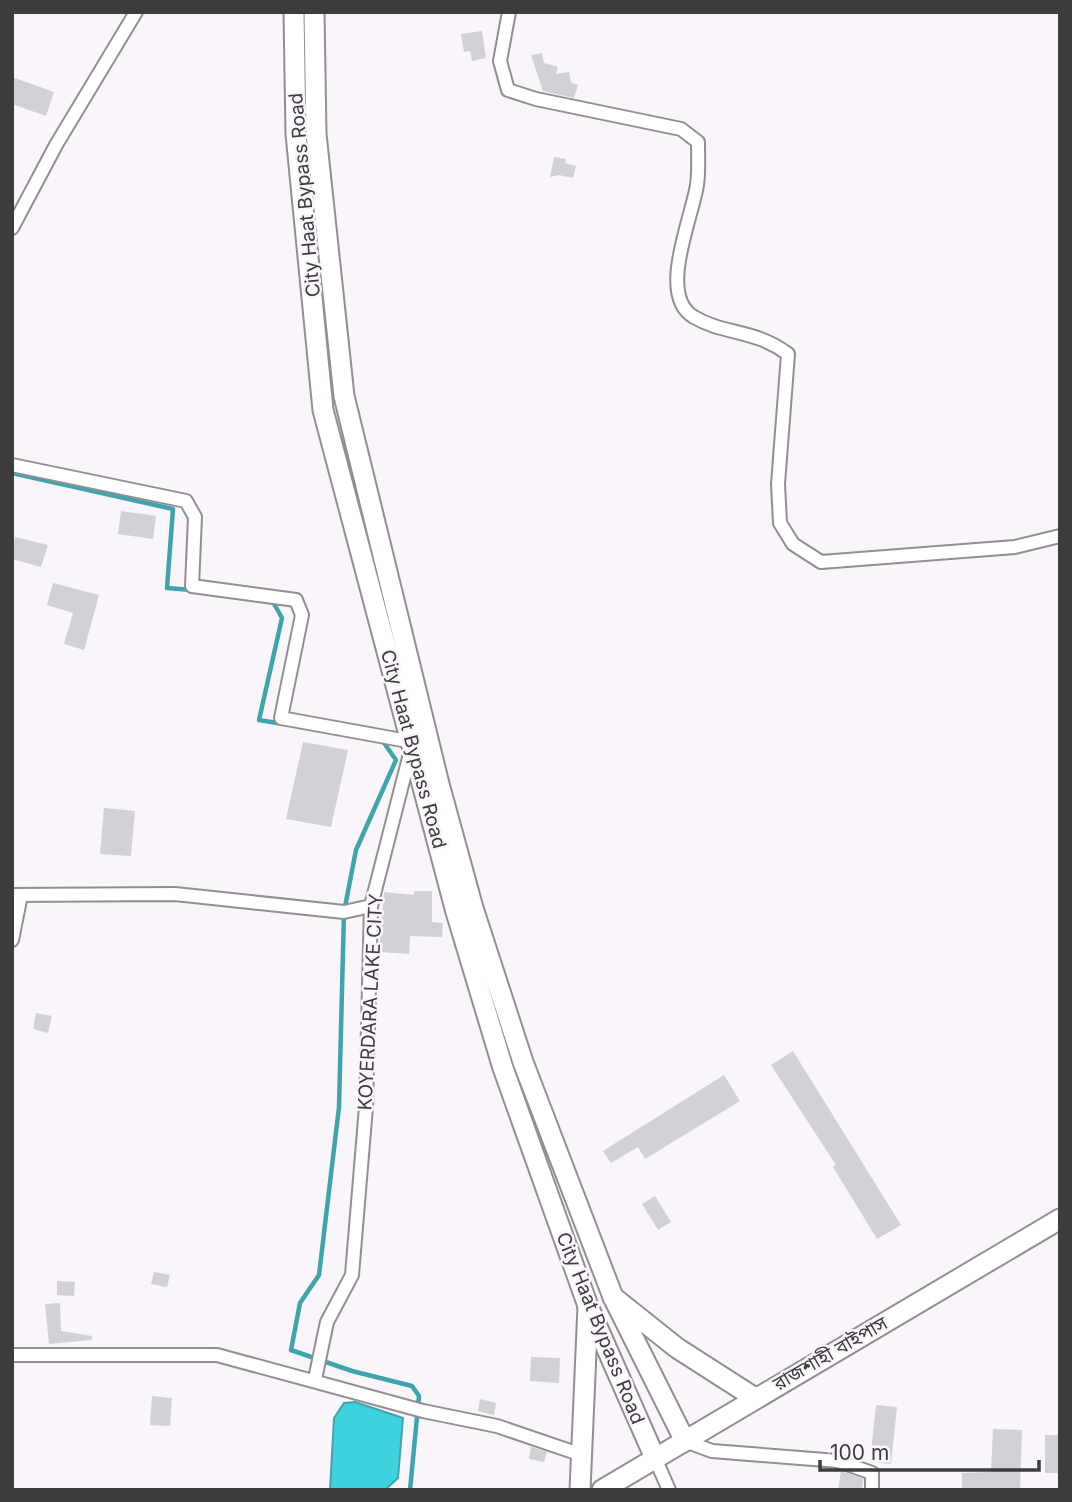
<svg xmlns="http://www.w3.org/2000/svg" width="1072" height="1502" font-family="Inter,'Noto Sans Bengali',sans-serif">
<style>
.water{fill:#3ed2de;stroke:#3ea5ae;stroke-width:2}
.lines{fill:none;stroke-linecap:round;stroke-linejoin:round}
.stream{stroke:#3ea5ae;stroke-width:4.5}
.building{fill:#d1d1d6}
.minor-casing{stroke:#928e92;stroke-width:16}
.primary-casing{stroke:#928e92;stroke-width:23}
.trunk-casing{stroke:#928e92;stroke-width:23}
.minor{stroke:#fff;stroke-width:12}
.primary{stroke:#fff;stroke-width:19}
.trunk{stroke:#fff;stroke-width:19}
.labels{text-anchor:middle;stroke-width:5;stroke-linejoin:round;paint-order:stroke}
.street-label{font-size:19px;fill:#3d3c3e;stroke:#f9f5fa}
</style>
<rect width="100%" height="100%" fill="#f9f5fa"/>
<path class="water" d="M355,1402l48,16 -5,60 -13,12h-55l4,-72 10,-15z"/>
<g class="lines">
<path class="stream" d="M12,473l161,36 -6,79 24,2
M272,600l10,18 -23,102 24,4
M382,740l14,20 -40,90 -12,62 -5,195 -20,168 -19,28 -9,47 61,21 60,15 7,10 -9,94"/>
</g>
<path class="building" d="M482,31l4,27 -14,3 -2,-10 -6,1 -3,-18z
M542,53l2,10 14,4 -2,7 13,-2 2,11 7,2 -4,13 -31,-7 -12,-36z
M12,77l42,15 -8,24 -34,-12z
M554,157l12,2 -1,4 11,3 -3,12 -14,-3 -9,2z
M121,511l35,5 -3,23 -35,-5z
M15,537l33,8 -7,22 -29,-8z
M53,583l46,12 -15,55 -20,-6 9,-31 -26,-8z
M303,742l45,8 -17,77 -45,-8z
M104,808l31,3 -4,45 -31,-2z
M414,891h18v31l11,1 -1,14 -32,-1 -1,18 -30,-2 5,-60 30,3z
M36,1013l16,3 -4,17 -15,-4z
M793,1051l108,174 -24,14 -44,-72 3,-2 -65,-100z
M724,1075l16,26 -95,58 -7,-12 -27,16 -8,-12z
M655,1196l16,26 -13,8 -16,-26z
M154,1272l16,3 -3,12 -16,-3z
M57,1281l18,1 -1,14 -17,-1z
M60,1303l1,28 31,5v4l-43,4 -4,-40z
M531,1357l29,1 -1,25 -29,-2z
M152,1396l20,2 -2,28 -20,-1z
M480,1399l16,4 -2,12 -16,-4z
M876,1405l21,2 -6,57 -21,-2z
M993,1429l29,1 -2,60h-58v-17l29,-1z
M1045,1435h15v38h-15z
M531,1447l16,5 -3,10 -15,-3z
M841,1471l22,8 -1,11h-24z"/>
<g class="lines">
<g class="minor-casing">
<path id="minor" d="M509,12l-9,49 8,29 28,9 145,30 17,13c0,14 1,30 -1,43 -5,33 -40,111 -3,132 30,18 61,12 94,37l-10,130 2,39 13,21 28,18 194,-15 45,-11
M12,228l44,-83 80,-133
M12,465l174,36 9,16 -3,69 104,14 6,15 -21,103 132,24 -42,164 -5,201 -14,168 -25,47 -12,57
M12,895l163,-1 169,18 27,-6
M12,940l9,-45
M12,1355h205l206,56 74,15 85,29
M685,1441l27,10 126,10 34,12v17
M655,1458l14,32"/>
</g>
<g class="primary-casing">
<path id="primary" d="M294,12l2,122 27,276 133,502 47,156 85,238 67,152
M314,12l2,122 28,262 95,388 34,124 50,154 90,235 72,144"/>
</g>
<g class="trunk-casing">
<path id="trunk" d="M613,1297l64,51 78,50
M580,1490l8,-184
M602,1490l458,-271"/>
</g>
<use href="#minor" class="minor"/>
<use href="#primary" class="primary"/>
<use href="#trunk" class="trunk"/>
</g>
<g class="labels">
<g class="street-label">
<text transform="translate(304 195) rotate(-95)" y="7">City Haat Bypass Road</text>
<text transform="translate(414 749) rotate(75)" y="7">City Haat Bypass Road</text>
<text transform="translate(370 1002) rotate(-87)" y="7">KOYERDARA LAKE CITY</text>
<text transform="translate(601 1328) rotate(68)" y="7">City Haat Bypass Road</text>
<text transform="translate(830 1353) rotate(-30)" y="7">রাজশাহী বাইপাস</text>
</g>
</g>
<rect width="1072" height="1502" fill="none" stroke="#3d3c3e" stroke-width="28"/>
<path d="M820 1460v10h219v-10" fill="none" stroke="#3d3c3e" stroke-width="3.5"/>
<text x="830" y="1460" font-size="21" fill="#3d3c3e" stroke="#f9f5fa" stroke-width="5" paint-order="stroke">100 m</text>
</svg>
